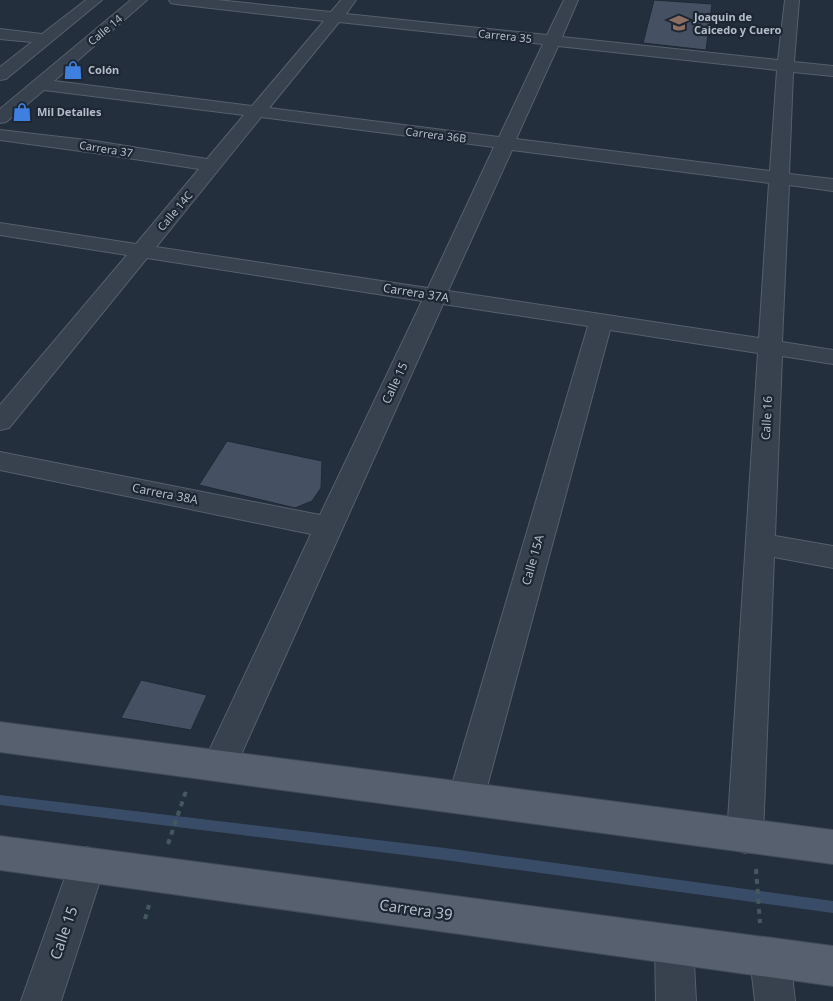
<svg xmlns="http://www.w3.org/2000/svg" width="833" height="1001" font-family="'Noto Sans',sans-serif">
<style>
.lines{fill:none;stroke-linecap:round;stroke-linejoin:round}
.stream{fill:#394c67;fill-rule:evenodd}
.building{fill:#455162;stroke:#1f2835}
.minor-casing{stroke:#565f6c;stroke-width:2}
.major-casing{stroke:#414a57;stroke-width:2}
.path{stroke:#44595c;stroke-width:4;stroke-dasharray:5 5;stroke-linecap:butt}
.minor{fill:#38414e;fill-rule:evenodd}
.major{fill:#56606e;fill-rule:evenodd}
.labels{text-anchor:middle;stroke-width:4.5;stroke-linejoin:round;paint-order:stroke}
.far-poi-label{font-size:11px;font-weight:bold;fill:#b4bcc9;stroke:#1d2633;text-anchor:start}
.far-street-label{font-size:11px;fill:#b4bcc9;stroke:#1d2633}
.street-label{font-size:12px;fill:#b4bcc9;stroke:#1d2633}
.near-street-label{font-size:15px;fill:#b4bcc9;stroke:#1d2633}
</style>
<rect width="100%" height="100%" fill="#242f3e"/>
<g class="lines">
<path class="stream" d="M0,795l445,53 388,53v12l-388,-53 -445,-55z"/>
</g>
<path class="building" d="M654,0l58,4 -6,46 -63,-7z
M227,441l95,20 -1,27 -9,13 -17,7 -96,-23z
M141,680l66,15 -16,35 -70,-12z"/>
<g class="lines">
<g class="minor-casing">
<path id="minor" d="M86,0h16l-96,79 -6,1v-13l32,-25 -32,-3v-10l42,5z
M131,0h16l-93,81 198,25 72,-85 -148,-17 -5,-1 -2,-3h48l114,12 10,-12h15l-10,14 201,21 17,-35h14l-16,37 216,23 7,-60h14l-5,62 39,4v10l-40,-4 -4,102 44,5v12l-44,-6 -7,157 51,8v14l-51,-8 -7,180 58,10v22l-59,-11 -11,279 -5,12 -13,5 -13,-5 -5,-12 31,-483 -148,-23 -126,468 -6,11 -12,5 -12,-5 -6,-11 140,-472 -145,-22 -212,473 -12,4 -12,-4 -5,-11 109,-232 -311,-64v-18l320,63 102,-214 -275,-43 -138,170 -9,2v-25l127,-150 -127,-20v-12l136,21 63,-75 -104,-16 -95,-13v-10l95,11 112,18 37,-44 -200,-25 -38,32 -6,1v-14zM339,22l204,22 -44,93 -230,-29zM558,46l219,24 -7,101 -254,-32zM261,117l233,30 -66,141 -272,-41zM512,150l257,33 -10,155 -311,-47z
M87,847l13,5 5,13 -44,136h-40l53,-149z
M674,926l14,5 5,14 3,56h-40l-1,-56 5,-14z
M770,938l14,6 6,14 5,43h-40l-5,-43 6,-14z"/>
</g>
<g class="major-casing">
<path id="major" d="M0,722l833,108v34l-833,-112z
M0,836l833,110v40l-833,-116z"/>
</g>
<path class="path" d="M168,844l18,-53
M756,869l4,54
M145,919l4,-14"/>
<use href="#minor" class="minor"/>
<use href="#major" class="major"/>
</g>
<defs>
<g id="school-bare" transform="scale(1.5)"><path d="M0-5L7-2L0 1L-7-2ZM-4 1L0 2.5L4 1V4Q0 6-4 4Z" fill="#8d6e63" stroke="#1d2633" stroke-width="2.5" paint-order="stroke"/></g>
<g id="shop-bare" transform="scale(1.5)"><path d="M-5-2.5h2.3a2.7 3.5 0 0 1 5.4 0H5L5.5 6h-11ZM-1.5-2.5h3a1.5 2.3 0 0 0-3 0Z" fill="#3f7fe0" stroke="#1d2633" stroke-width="2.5" paint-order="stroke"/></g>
</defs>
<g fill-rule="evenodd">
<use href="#school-bare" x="679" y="23"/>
<use href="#shop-bare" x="73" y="70"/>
<use href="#shop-bare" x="22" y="112"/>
</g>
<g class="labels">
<g class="far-poi-label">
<text x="694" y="21">Joaquin de<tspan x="694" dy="13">Caicedo y Cuero</tspan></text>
<text x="88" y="74">Colón</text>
<text x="37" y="116">Mil Detalles</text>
</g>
<g class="far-street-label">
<text transform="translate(105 30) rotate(-40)" y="4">Calle 14</text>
<text transform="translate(505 36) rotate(6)" y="4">Carrera 35</text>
<text transform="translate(436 135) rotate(7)" y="4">Carrera 36B</text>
<text transform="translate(106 149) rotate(9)" y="4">Carrera 37</text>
<text transform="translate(175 211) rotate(-50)" y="4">Calle 14C</text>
</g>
<g class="street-label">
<text transform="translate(416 293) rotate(9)" y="4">Carrera 37A</text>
<text transform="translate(395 383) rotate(-65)" y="4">Calle 15</text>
<text transform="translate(767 418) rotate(-87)" y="4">Calle 16</text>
<text transform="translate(165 494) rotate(11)" y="4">Carrera 38A</text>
<text transform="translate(533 560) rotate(-74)" y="4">Calle 15A</text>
</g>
<g class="near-street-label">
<text transform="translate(416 910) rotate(8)" y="5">Carrera 39</text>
<text transform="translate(64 933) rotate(-71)" y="5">Calle 15</text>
</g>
</g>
</svg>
